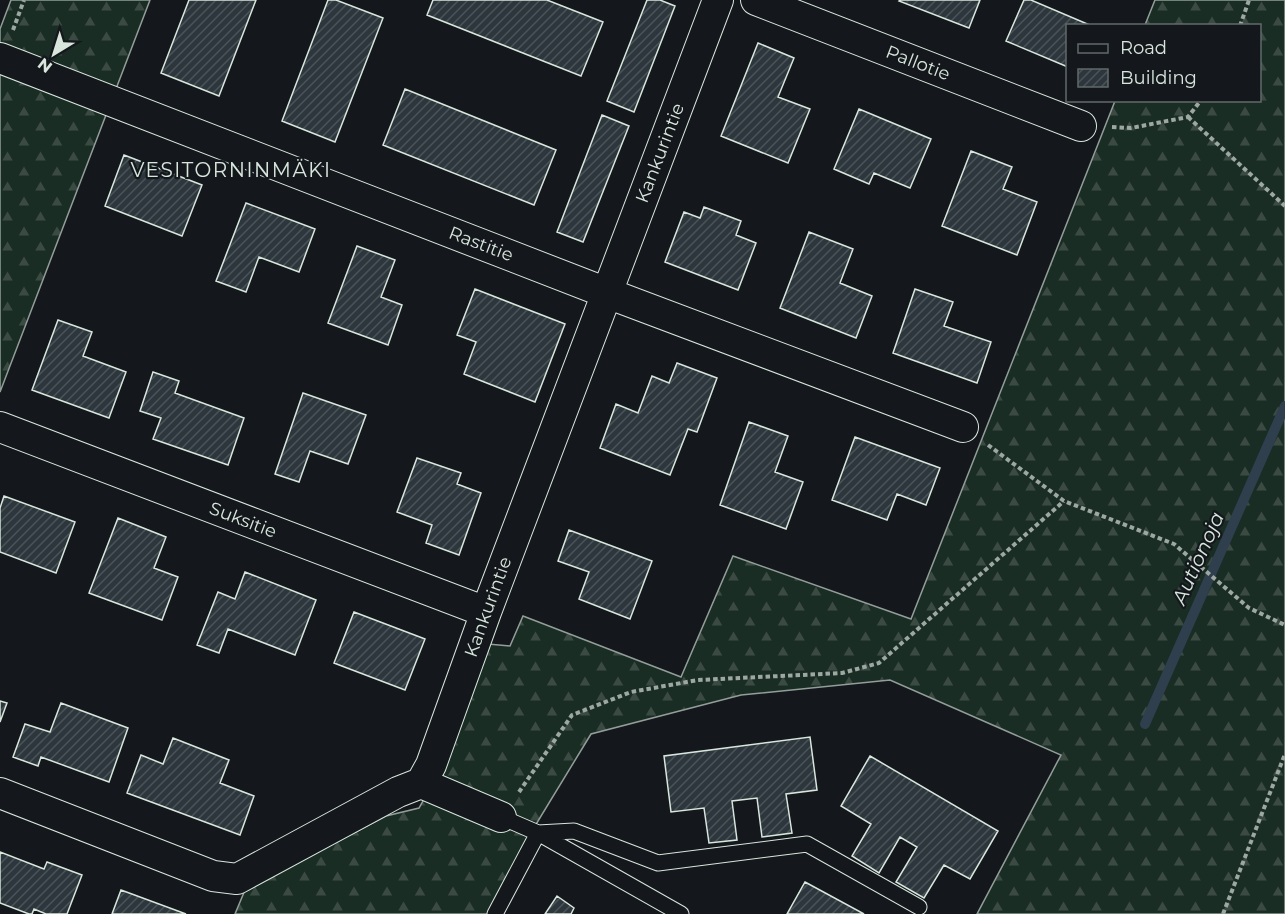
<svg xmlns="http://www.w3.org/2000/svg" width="1285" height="914" font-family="Montserrat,sans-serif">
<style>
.forest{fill:url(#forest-firs);stroke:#939e99;stroke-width:1.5}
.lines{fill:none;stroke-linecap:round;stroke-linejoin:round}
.stream{stroke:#2f3f4d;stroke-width:10}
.building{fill:url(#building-hatch);stroke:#d8e6dc;stroke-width:1.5}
.service-casing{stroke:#d8e6dc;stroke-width:17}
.minor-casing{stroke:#d8e6dc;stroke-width:32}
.path{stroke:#9da8a2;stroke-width:4;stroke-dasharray:4.5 3;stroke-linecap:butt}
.service{stroke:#14181c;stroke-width:15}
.minor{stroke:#14181c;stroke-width:30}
.labels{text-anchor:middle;stroke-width:4.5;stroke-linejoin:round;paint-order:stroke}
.street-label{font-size:18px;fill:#d8e6dc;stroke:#14181c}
.neighbourhood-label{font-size:20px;letter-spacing:1.5px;fill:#d8e6dc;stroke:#14181c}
.water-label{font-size:20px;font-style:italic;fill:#d8e6dc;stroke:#14181c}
</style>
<defs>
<pattern id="forest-firs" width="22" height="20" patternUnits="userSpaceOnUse" patternTransform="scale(1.5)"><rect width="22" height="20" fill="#1a2d24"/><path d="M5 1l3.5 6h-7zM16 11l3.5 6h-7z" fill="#3b4b43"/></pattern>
<pattern id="building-hatch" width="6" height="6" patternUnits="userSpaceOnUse" patternTransform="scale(1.5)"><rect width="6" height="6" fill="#2c363c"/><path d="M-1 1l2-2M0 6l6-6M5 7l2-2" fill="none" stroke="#4a5358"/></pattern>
</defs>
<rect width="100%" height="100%" fill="#14181c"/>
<path class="forest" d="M11,0h139l-150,392v-363z
M1155,0h130v914h-308l84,-159 -171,-75 -149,15 -150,39 -56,92 -101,-45 54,-137 22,2 13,-30 158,61 52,-121 178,63 204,-518 145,-1v-74l-115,-1z
M428,792l103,44 -41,78h-255l10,-24 141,-74 33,-8z"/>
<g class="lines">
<path class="stream" d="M1145,724l140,-318"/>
</g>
<path class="building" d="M189,0h67l-37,96 -58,-23z
M328,0h8l47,18 -48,124 -53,-21z
M433,0h114l56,22 -22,54 -154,-61z
M647,0h13l15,6 -41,106 -27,-11z
M900,0h80l-11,28 -70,-27z
M1024,0h7l61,26h-24v41l-62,-26z
M758,43l36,15 -16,39 32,12 -22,54 -67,-27z
M405,89l151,61 -22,55 -151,-60z
M859,109l72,30 -21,49 -36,-15 -5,11 -35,-15z
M602,115l27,11 -46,116 -26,-10z
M971,151l41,16 -9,22 34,13 -20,53 -75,-29z
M124,155l78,30 -20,51 -77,-30z
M246,203l69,26 -16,43 -40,-15 -13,35 -30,-11z
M704,207l37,14 -5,14 20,8 -18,47 -73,-28 19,-50 16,6z
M809,232l44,17 -13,34 32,13 -16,42 -76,-30z
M357,246l38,14 -14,37 21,8 -14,40 -60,-22z
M475,289l90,35 -30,78 -71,-28 12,-32 -19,-7z
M915,289l38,13 -9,24 47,16 -14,41 -84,-30z
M58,320l34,12 -9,24 43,16 -17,46 -77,-28z
M677,363l40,15 -20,54 -9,-3 -18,46 -70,-27 16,-44 22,9 14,-37 17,7z
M153,372l26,9 -4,12 69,25 -16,47 -75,-26 8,-21 -21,-7z
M303,393l63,22 -18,49 -38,-13 -11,31 -24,-8z
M749,422l39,14 -13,36 28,10 -17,47 -66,-24z
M855,437l85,31 -14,37 -29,-11 -10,26 -55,-20z
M417,458l44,15 -4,11 24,9 -22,62 -33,-12 6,-18 -35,-13z
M4,496l71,26 -19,51 -56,-21v-44z
M118,518l48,19 -12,31 24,9 -16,43 -73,-27z
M569,530l83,31 -22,58 -51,-20 10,-27 -31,-11z
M245,572l71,28 -21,55 -67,-26 -9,24 -22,-8 21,-53 17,7z
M354,612l71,27 -20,51 -71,-27z
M0,701l7,2 -7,19z
M61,703l67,25 -19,54 -68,-25 -3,9 -25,-9 12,-33 25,8z
M810,737l7,53 -31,4 6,39 -30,4 -5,-39 -25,3 5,39 -28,3 -5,-35 -33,4 -7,-56z
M173,738l56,22 -9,23 34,13 -14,39 -113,-42 14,-38 22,9z
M870,756l128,75 -28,48 -26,-14 -20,33 -28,-16 21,-35 -17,-10 -21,36 -27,-17 19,-32 -30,-18z
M0,852l44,17 3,-7 35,13 -15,39h-21l-12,-5 -2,5h-3l-29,-11z
M805,882l59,32h-77z
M121,890l65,24h-74z
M557,896l17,12 -3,6h-26z"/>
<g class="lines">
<g class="service-casing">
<path id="service" d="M501,817l37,16 36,-2 84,32 149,-19 112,63
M495,914l43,-81 143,81"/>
</g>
<g class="minor-casing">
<path id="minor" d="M756,0l325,126
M0,58l607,235 356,134
M0,427l486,185
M421,783l80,34
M0,793l213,83 24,3 161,-87 23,-9 10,-18 55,-153 232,-612"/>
</g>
<path class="path" d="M1240,26l9,-26
M13,30l11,-30
M1188,117l97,89
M1112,127l19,1 57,-11 13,-17
M988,445l76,56 110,43 75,64 36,17
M519,792l53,-77 59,-23 67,-12 144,-7 37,-10 185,-162
M1223,914l62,-160"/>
<use href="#service" class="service"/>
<use href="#minor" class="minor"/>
</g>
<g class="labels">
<g class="street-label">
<text transform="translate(918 63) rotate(21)" y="6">Pallotie</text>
<text transform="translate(660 153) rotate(-69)" y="6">Kankurintie</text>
<text transform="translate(481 244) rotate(21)" y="6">Rastitie</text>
<text transform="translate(243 520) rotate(21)" y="6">Suksitie</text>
<text transform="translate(488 607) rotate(-70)" y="6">Kankurintie</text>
</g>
<g class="neighbourhood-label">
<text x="231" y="177">VESITORNINMÄKI</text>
</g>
<g class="water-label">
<text transform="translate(1198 558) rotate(-66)" y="7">Autionoja</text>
</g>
</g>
<rect x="1066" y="24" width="195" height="78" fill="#14181c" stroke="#626a69" stroke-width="1.5"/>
<rect x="1078" y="44" width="30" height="9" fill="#14181c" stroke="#626a69" stroke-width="1.5"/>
<text x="1120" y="54" font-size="18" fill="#d8e6dc">Road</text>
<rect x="1078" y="69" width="30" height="18" fill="url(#building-hatch)" stroke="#626a69" stroke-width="1.5"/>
<text x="1120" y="84" font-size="18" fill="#d8e6dc">Building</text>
<g transform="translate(54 54) rotate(218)" stroke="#14181c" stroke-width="4.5" paint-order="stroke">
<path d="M0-4.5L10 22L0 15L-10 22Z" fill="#d8e6dc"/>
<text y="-9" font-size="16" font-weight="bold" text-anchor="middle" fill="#d8e6dc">N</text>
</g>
</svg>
